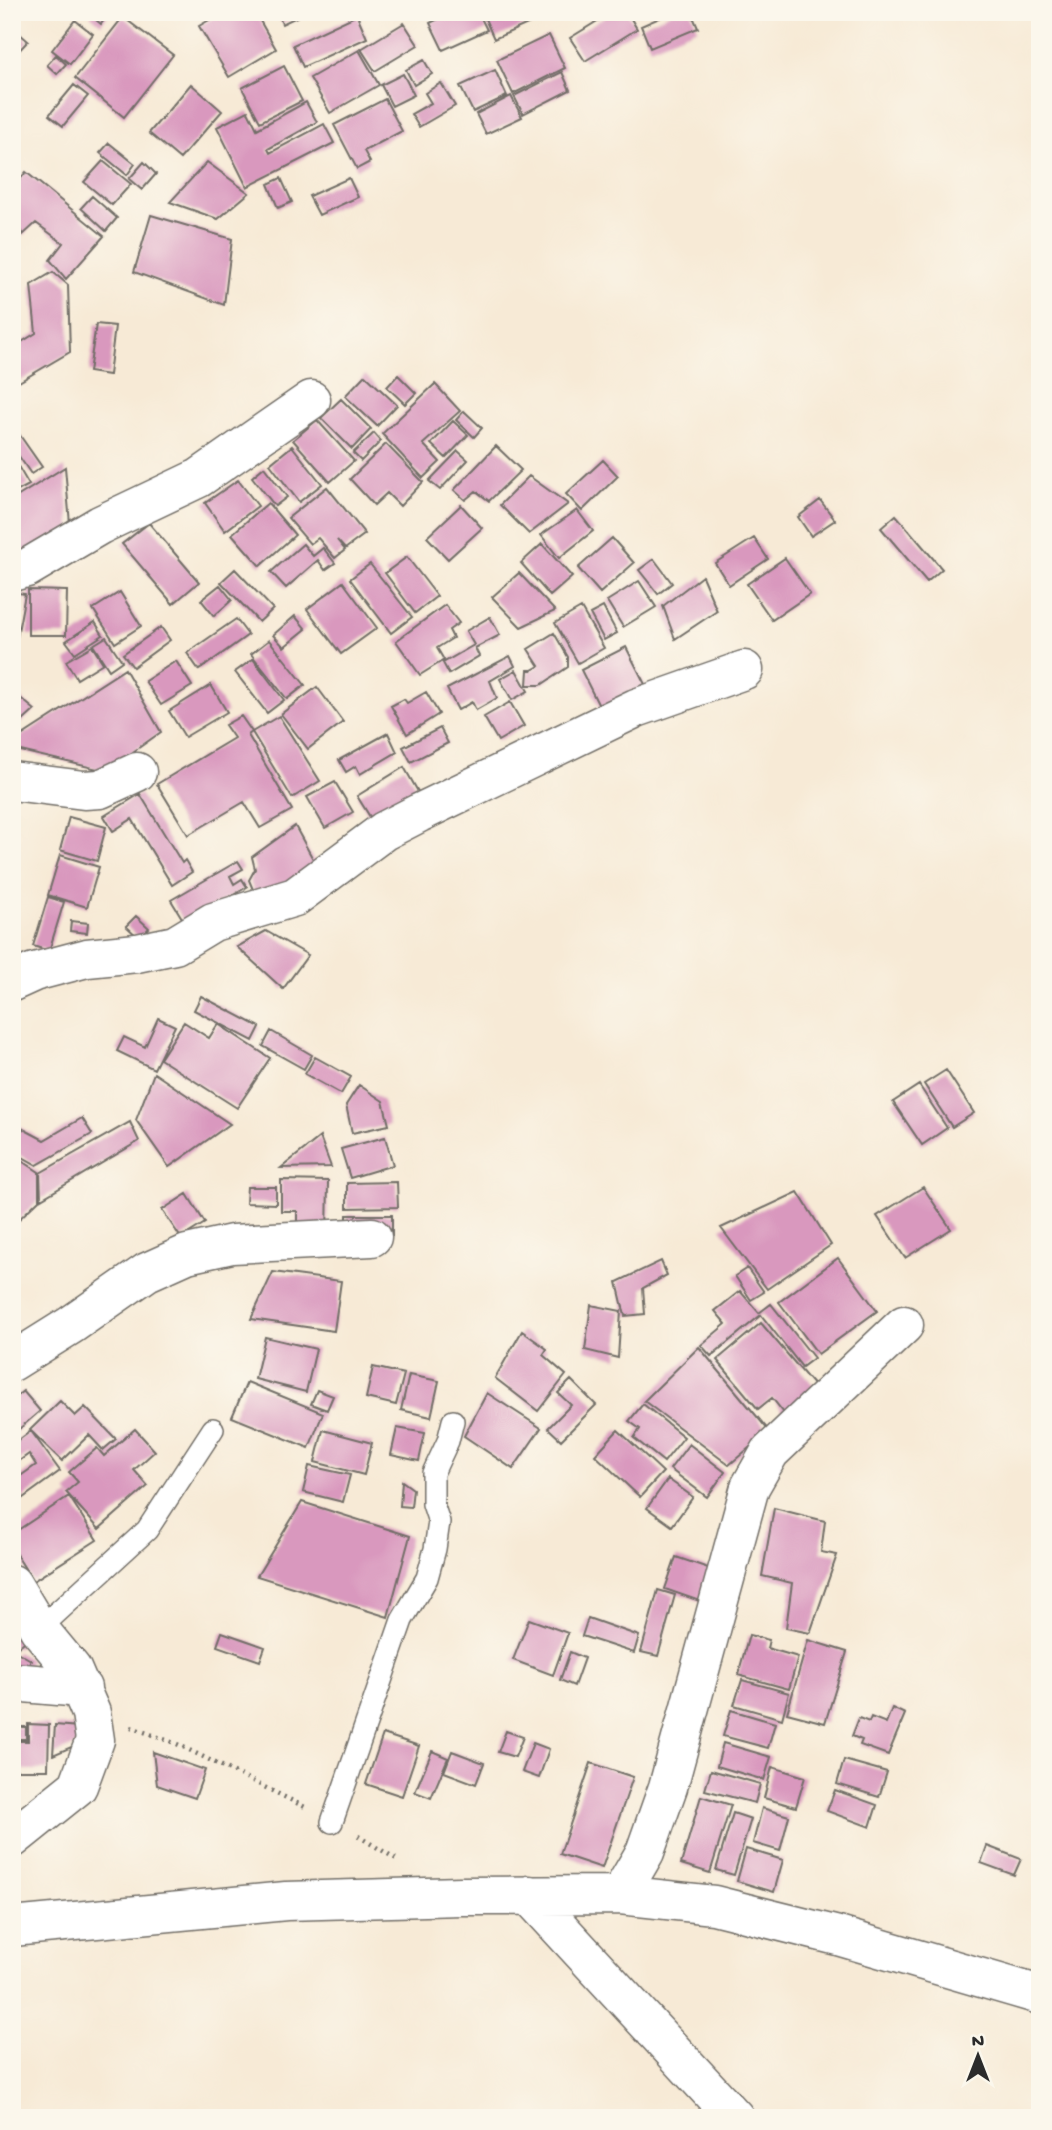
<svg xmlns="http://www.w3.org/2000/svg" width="1052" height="2130" font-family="'Gochi Hand',sans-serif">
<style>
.building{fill:#d998be}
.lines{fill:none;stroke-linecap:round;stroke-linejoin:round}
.lane-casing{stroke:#726e67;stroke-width:24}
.street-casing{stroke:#726e67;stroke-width:41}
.path{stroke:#726e67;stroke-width:4.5;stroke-dasharray:2 5;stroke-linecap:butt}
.lane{stroke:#fff;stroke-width:21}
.street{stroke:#fff;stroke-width:38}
</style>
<rect width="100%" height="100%" fill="#fbf7ec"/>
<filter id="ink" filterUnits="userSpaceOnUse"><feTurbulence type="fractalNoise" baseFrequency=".0143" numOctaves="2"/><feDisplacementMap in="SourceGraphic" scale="14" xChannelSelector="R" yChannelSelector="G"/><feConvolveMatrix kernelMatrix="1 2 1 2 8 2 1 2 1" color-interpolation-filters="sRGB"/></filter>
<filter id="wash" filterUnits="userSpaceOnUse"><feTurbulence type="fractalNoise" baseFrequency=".00686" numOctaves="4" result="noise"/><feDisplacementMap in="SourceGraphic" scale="28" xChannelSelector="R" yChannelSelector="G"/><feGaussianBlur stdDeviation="1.57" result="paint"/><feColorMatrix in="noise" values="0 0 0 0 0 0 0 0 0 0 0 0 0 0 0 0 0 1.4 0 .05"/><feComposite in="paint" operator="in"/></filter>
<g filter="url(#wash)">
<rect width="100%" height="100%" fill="#f7ead6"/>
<g id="blocks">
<path class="building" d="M93,12h17l-9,12 -11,-9z
M223,12h32l21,37 -47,28 -30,-51z
M277,12h30l-25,12z
M453,12h25l9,18 -44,20 -13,-27z
M482,12h56l3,6 -47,21z
M612,12h15l10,17 -52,32 -15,-23z
M673,12h18l7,16 -48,20 -9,-22z
M357,15l10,23 -64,29 -10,-22z
M123,17l50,38 -49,62 -49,-39z
M75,20l18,14 -23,30 -18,-14z
M404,23l14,22 -43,26 -14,-22z
M19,33l9,8 -16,17v-18z
M549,35l16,33 -52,26 -16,-34z
M359,50l20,35 -49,28 -20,-35z
M56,55l10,9 -9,10 -10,-9z
M424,60l8,14 -18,11 -8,-15z
M284,66l18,35 -42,21 -18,-34z
M495,70l12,26 -34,16 -13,-26z
M562,72l8,18 -47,24 -9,-18z
M403,74l11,21 -22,11 -11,-21z
M441,83l14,23 -36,21 -8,-13 20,-11 -6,-10z
M191,84l31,27 -42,48 -31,-26z
M74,85l14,11 -25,30 -14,-11z
M511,96l11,21 -36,17 -10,-20z
M385,99l17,32 -38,20 6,11 -13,7 -23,-44z
M306,102l11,20 -49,27 2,4 54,-29 10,19 -87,44 -30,-60 31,-16 9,18z
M109,143l26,21 -8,11 -27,-22z
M103,161l28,23 -19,21 -28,-23z
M144,162l12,12 -14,16 -13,-11z
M207,162l42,31 -31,26 -48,-17z
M26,172l78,64 -38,43 -16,-19 13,-17 -27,-20 -13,12 -11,-18v-28z
M281,178l11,24 -14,6 -10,-24z
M349,178l9,19 -39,18 -10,-19z
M92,196l25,22 -11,13 -25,-23z
M151,215l81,24 -8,66 -90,-33z
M53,272l15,13 2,67 -58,34v-38l24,-15 -5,-48z
M96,324l19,2 -6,49 -20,-3z
M365,375l32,30 -20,21 -32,-30z
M398,375l18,18 -11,11 -18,-17z
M435,384l25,27 -37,33 17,18 -17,16 -41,-44z
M341,399l30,30 -19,20 -31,-31z
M464,411l18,17 -8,9 -18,-17z
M317,420l37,41 -24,21 -37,-42z
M453,421l15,14 -22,23 -15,-14z
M12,424l30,43 -11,7 -19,-28z
M374,433l7,8 -20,20 -8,-8z
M386,444l37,38 -23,24 -13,-13 -13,12 -24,-26z
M292,446l30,38 -23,18 -29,-38z
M496,446l25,24 -32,31 -13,-10 -11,9 -11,-10z
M458,451l10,9 -28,30 -11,-9z
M12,456l17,29 -17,9z
M603,460l15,16 -36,35 -16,-17z
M65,467l6,68 -59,23v-58z
M264,467l23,30 -12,9 -23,-29z
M529,476l39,28 -39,30 -29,-29z
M238,480l20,26 -33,25 -20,-28z
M327,487l38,47 -20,15 -8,-9 8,10 -10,8 -17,-20 -8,6 -22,-26z
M820,500l15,20 -24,16 -13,-19z
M268,503l27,32 -35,31 -28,-32z
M461,505l21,23 -34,31 -21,-22z
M577,510l16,21 -34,27 -18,-23z
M896,515l46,54 -15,13 -46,-54z
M149,523l50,59 -26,22 -51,-60z
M612,538l22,25 -34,30 -22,-25z
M754,538l14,21 -39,26 -14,-22z
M303,544l10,12 10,-8 12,15 -10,7 -7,-10 -32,28 -15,-16z
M542,544l30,33 -22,19 -29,-33z
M407,557l30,39 -22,17 -30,-40z
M785,558l25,36 -38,26 -25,-36z
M654,559l18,24 -14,11 -19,-24z
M370,564l42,53 -21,16 -41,-54z
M235,569l38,40 -14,13 -38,-40z
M519,573l36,38 -34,16 -29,-30z
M702,576l15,35 -42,28 -12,-33z
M639,581l17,26 -33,20 -16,-26z
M343,582l34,46 -36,26 -34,-45z
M220,585l12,15 -18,16 -13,-16z
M28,590l39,1 -1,44h-38z
M12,592l13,2 -10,54h-3z
M120,592l21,34 -26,17 -22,-34z
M445,605l14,18 -10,7 4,8 -16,10 7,12 -24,15 -24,-34z
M603,607l14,26 -13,7 -14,-26z
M581,608l23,40 -26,15 -23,-40z
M295,616l11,13 -22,18 -11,-12z
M490,617l10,18 -25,13 4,8 -30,18 -6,-11 31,-18 -8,-14z
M236,619l12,16 -49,35 -12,-17z
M95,622l8,13 -28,18 -9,-12z
M161,627l9,13 -37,27 -10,-13z
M554,633l14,24v10l-27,18h-14l1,-15h4l7,-4 -11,-17z
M106,637l16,24 -13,9 -16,-25z
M269,640l36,45 -18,14 -36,-45z
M92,646l11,17 -26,16 -11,-18z
M626,647l25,49 -50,14 -20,-40z
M510,656l5,10 -25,15 7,17 -21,12 -4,-8 -14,8 -11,-21z
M253,659l31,41 -17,13 -32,-41z
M176,661l16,25 -31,19 -16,-24z
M125,669l36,63 -55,39 -94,-22v-7z
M516,670l12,21 -16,9 -12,-21z
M211,685l16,27 -42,25 -16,-26z
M317,687l26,35 -35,27 -27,-35z
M12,691l23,19 -23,21z
M426,692l13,22 -32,20 -16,-28 13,-7 3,4z
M510,702l14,24 -26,15 -14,-24z
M241,716l11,16 -4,3 44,75 -32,18 -16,-26 -56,33 -31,-51 77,-46 -9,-13z
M279,716l41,65 -28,17 -40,-66z
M440,728l8,15 -37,19 -8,-15z
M388,733l9,19 -37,22 -4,-8 -10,6 -7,-12z
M404,767l21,37 -53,16 -15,-24z
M335,782l18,30 -28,16 -18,-31z
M140,794l42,69 3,-3 7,12 -20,13 -40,-66 -19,12 -9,-15z
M69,817l37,10 -9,34 -37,-11z
M295,826l25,46 -64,25 -7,-17 6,-11 -3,-12z
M60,855l39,12 -12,40 -39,-12z
M238,861l5,8 -13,7 4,8 8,-5 5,8 -62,36 -14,-23z
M48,897l16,5 -15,49 -16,-5z
M136,916l13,12 -10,10 -13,-12z
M71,921l17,2 -1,10 -17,-2z
M266,931l42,24 -25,34 -46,-42z
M201,996l59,31 -7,14 -59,-31z
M158,1018l17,8 -21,43 -37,-18 7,-14 21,10z
M184,1022l25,16 9,-14 52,34 -33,50 -77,-49z
M271,1031l41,24 -8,14 -41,-23z
M315,1057l36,20 -10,17 -36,-20z
M946,1070l28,43 -22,14 -28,-43z
M154,1073l76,51 -61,43 -33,-47z
M359,1085l24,16 6,24 -37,8 -6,-28z
M919,1085l28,43 -25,17 -29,-43z
M82,1118l10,16 -55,31 -25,-14v-28l32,17z
M130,1122l9,19 -98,58 -1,-26z
M320,1137l11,30 -50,1z
M385,1137l8,28 -43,13 -9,-29z
M12,1154l27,18v28l-27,26z
M281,1180l47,1 -1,54h-30v-24h-16z
M397,1182l1,25 -51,1v-25z
M247,1187h29v17l-30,-1z
M923,1187l28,42 -46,29 -28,-42z
M798,1192l33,53 -64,44 -46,-61z
M187,1194l18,29 -24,15 -19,-28z
M347,1215h45v20h-45z
M838,1258l39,53 -59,43 -39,-52z
M661,1261l6,14 -24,13 2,26 -20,2 -8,-34z
M747,1268l17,24 -13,8 -16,-24z
M273,1272l68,9 -7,50 -83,-12z
M740,1291l19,22 12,-9 43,54 -12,9 -41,-52 -50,41 -10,-11 25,-21 -11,-13z
M591,1305l30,6 -3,47 -33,-8z
M761,1323l54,64 -31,26 -12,-15 -14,11 -41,-49z
M522,1331l25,18 -4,6 23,20 -28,36 -43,-33z
M265,1337l51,12 -10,43 -51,-13z
M699,1347l70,84 -40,34 -85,-64z
M373,1367l31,7 -8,31 -30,-7z
M409,1375l30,6 -8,36 -30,-7z
M571,1380l25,25 -35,35 -13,-12 23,-23 -13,-12z
M247,1382l76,31 -14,35 -77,-31z
M317,1390l16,6 -6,14 -16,-6z
M23,1391l17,20 -28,24v-35z
M487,1393l54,35 -28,41 -49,-33z
M60,1401l15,15 10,-9 31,32 -13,11 -14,-15 -27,26 -32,-31z
M643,1404l41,33 -20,25 -30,-24 6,-9 -11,-8z
M397,1428l28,5 -6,28 -28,-6z
M135,1429l20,22 -21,19 14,16 -49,43 -33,-37 12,-10 -9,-10 28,-24 7,8z
M323,1430l49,13 -8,32 -49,-13z
M618,1430l45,42 -23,25 -45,-42z
M31,1431l29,40 -48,35v-24l24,-17 -7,-11 -17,12v-21z
M689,1444l36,28 -18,25 -37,-28z
M309,1466l41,9 -7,27 -40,-10z
M668,1479l25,18 -21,29 -25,-18z
M402,1481l11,8 -2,18 -11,-1z
M69,1496l28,44 -64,41 -21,-33v-14z
M302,1502l108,34 -22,81 -131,-41z
M774,1508l51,13 -4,31 16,3 -27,78 -24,-5 6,-45 -30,-7z
M676,1557l44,15 -12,32 -43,-15z
M658,1590l17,5 -17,61 -17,-4z
M588,1618l51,18 -5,17 -52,-17z
M529,1619l39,14 -15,42 -40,-15z
M16,1623l13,15 -12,10 -5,-6v-16z
M222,1632l43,15 -5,14 -43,-15z
M749,1635l20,5 -2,8 31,9 -9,32 -51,-14z
M808,1640l39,12 -22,71 -38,-10z
M17,1652l14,8 -12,20 -7,-3v-16z
M570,1652l14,6 -10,28 -14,-6z
M742,1680l47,13 -7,26 -48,-14z
M892,1708l13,6 -17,41 -28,-10 2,-5 -10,-4 7,-18 10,4 2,-5 15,6z
M731,1710l44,13 -7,25 -45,-12z
M28,1724l21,1 -1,45h-36v-29h16z
M55,1725l24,2 2,16 -28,12z
M12,1727h14v12h-14z
M506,1731l17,6 -8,20 -17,-5z
M383,1734l36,12 -17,50 -36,-12z
M533,1743l16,6 -10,29 -17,-6z
M723,1743l48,14 -7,23 -47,-14z
M432,1751l16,7 -17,40 -16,-6z
M452,1751l32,12 -8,21 -32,-12z
M153,1752l52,18 -10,28 -38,-13z
M844,1760l43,12 -8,25 -42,-13z
M591,1763l42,14 -31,91 -42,-14z
M772,1767l33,10 -9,30 -32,-9z
M711,1770l49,14 -5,19 -50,-13z
M835,1790l42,15 -7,22 -43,-16z
M701,1796l30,9 -21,68 -29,-9z
M762,1808l27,8 -9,35 -27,-8z
M733,1813l18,6 -17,56 -18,-5z
M987,1846l34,13 -7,16 -33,-12z
M746,1849l37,11 -9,32 -37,-11z"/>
</g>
</g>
<g filter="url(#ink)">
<use href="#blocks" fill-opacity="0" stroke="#726e67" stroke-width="2"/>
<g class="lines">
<g class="lane-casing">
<path id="lane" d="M39,1629l108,-99 66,-101
M332,1822l70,-202 25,-42 8,-29 4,-27 -6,-18v-31l15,-32 5,-20"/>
</g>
<g class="street-casing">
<path id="street" d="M12,572l15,-4 73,-43 99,-47 112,-78
M12,781l72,9 16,-1 37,-17
M12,982l22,-10 53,-14 50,-5 38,-8 38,-23 82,-25 89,-66 35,-18 217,-105 108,-38
M12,1362l59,-37 76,-53 40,-18 45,-10 140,-7
M12,1584l27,45 33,40 19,44 4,27 -17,46 -66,53
M12,1682l70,6
M529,1895l206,223
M620,1895l25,-43 23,-65 82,-300 20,-35 134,-127
M12,1927l274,-26 175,-5 159,-1 94,10 124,31 202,59"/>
</g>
<path class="path" d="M131,1727l46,17 130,64
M358,1836l40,24"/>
<use href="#lane" class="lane"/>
<use href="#street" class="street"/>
</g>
</g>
<rect width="1052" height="2130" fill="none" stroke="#fbf7ec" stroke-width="42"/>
<g transform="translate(978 2056)" stroke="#fbf7ec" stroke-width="5" paint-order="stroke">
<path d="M0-5L12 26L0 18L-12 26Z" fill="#2b2b2b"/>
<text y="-10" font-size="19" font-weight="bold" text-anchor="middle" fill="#2b2b2b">N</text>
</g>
</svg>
